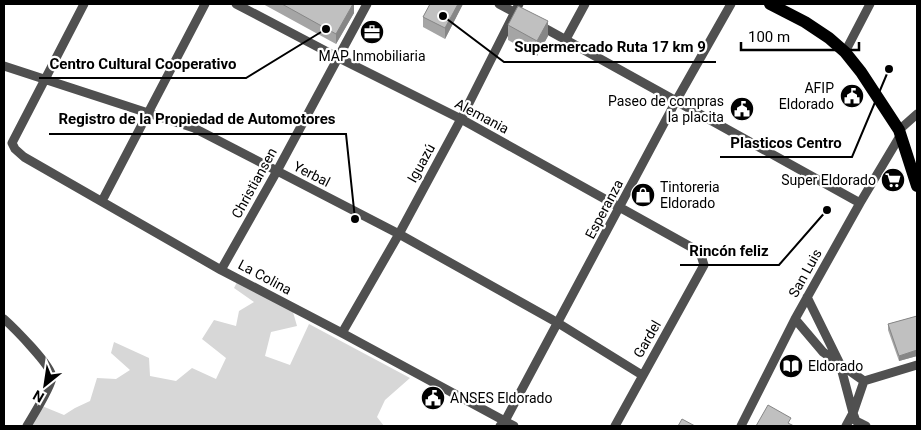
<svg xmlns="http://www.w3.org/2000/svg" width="921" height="430" font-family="Roboto,sans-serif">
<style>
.green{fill:#d7d7d7}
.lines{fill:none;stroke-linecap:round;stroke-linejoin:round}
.minor{stroke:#505050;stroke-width:9}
.primary{stroke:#000;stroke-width:12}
.wall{fill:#a5a5a5}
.shaded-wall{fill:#868686}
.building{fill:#c0c0c0;stroke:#868686}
.labels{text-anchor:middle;stroke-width:4.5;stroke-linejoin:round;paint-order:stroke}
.poi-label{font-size:14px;fill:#000;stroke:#fff;text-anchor:end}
.street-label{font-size:14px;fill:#000;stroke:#fff}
.leader{fill:none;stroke:#000;stroke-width:2}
.callout-dot{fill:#000;stroke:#fff;stroke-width:2}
.callout-label{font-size:15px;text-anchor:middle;font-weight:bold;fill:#000;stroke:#fff;stroke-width:4.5;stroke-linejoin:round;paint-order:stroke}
</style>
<rect width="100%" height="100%" fill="#fff"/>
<path class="green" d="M237,282l56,30 4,14 -26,6 -6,24 25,9 19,-41 101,54 -25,22 -8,17 7,9h-356l14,-20 22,9 11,-7 15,-7 7,-23 19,1 14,-9 -19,-17 3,-11 35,16 1,18 26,5 16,-13 24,11 10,-21 -24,-19 12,-19 22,6 3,-15 15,-9 -20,-14z"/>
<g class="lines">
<path class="minor" d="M84,4l-72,139 3,6 9,8 197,113 121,63 172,93
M236,4l101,53 124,62 239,133 4,13 -89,161
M499,4l26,14
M539,25l321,178
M566,39l19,-35
M845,52l25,-48
M4,66l190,62 205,106 159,89 84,52
M899,130l18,-16
M102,201l103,-197
M221,270l56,-99 90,-167
M807,297l33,67 13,49 -7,13
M4,319c9,8 48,47 48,58 0,9 -20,40 -25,49
M795,319l28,33 41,29 53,-16
M342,333l57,-99 62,-115 58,-115
M864,381l-11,32 3,8 10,5
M500,426l5,-5 171,-320 55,-97
M741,426l54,-107 65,-116 40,-67"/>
<path class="primary" d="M770,4l35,18 24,16 16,14 16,20 38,58 18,56"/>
</g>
<path class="wall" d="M263,4h91v9l-18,31z
M430,4h33l-18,35 -22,-12v-10z
M508,25l40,11 -11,20 -29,-16z
M917,316v40l-18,5 -11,-31v-6z"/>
<path class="shaded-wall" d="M353,4h1v9l-18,31v-10z
M458,4h5l-18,35v-11z
M548,21v15l-11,20v-15z
M917,350v6l-18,5v-5z"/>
<path class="building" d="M282,4h71l-17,30z
M430,4h28l-13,24 -22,-11z
M518,6l30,15 -11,20 -29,-16z
M917,316v34l-18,6 -11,-32z
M768,405l23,13 -3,5 6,3h-38z
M682,419l13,7h-17z"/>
<defs>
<g id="office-disc" transform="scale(1.25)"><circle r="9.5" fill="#000" stroke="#fff"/><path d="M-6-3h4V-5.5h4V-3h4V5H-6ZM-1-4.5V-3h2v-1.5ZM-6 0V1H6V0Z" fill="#fff"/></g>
<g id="civic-disc" transform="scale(1.25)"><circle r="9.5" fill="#000" stroke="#fff"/><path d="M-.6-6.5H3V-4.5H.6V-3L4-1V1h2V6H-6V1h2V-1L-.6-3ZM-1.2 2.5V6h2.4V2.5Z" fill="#fff"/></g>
<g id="supermarket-disc" transform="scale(1.25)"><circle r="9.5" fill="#000" stroke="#fff"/><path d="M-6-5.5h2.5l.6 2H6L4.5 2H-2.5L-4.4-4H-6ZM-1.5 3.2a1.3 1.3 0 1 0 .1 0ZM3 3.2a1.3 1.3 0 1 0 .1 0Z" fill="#fff"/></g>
<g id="shop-disc" transform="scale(1.25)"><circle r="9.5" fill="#000" stroke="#fff"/><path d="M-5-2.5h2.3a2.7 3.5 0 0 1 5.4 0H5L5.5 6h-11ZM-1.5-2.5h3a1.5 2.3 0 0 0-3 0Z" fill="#fff"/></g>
<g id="library-disc" transform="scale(1.25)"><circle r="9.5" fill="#000" stroke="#fff"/><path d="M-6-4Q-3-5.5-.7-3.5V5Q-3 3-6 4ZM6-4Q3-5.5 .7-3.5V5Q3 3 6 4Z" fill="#fff"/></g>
</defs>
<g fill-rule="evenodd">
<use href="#office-disc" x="372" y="32"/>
<use href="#civic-disc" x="852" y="96"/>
<use href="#civic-disc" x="742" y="109"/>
<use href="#supermarket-disc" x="893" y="180"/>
<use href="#shop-disc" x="643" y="195"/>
<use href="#library-disc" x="791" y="366"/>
<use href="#civic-disc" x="433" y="398"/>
</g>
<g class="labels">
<g class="poi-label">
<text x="372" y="61" text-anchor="middle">MAP Inmobiliaria</text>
<text x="834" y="93">AFIP<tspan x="834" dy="16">Eldorado</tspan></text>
<text x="724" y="106">Paseo de compras<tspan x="724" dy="16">la placita</tspan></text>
<text x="876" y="185">Super Eldorado</text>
<text x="660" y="192" text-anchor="start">Tintoreria<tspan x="660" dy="16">Eldorado</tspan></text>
<text x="808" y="371" text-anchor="start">Eldorado</text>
<text x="450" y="403" text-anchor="start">ANSES Eldorado</text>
</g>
<g class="street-label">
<text transform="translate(482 116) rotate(28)" y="5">Alemania</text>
<text transform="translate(421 163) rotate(-61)" y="5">Iguazú</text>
<text transform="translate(312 174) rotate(27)" y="5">Yerbal</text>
<text transform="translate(254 183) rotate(-61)" y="5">Christiansen</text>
<text transform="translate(604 209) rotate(-62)" y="5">Esperanza</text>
<text transform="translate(805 273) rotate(-61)" y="5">San Luis</text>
<text transform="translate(265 277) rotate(28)" y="5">La Colina</text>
<text transform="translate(647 339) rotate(-60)" y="5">Gardel</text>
</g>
</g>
<path class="leader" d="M443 16L504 62H716M326 29L246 78H39M355 219L346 134H49M889 69L852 157H720M827 210L779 265H680"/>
<g class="callout-dot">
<circle cx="443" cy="16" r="5"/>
<circle cx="326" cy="29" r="5"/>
<circle cx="355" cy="219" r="5"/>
<circle cx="889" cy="69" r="5"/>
<circle cx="827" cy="210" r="5"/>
</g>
<g class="callout-label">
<text x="610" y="52">Supermercado Ruta 17 km 9</text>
<text x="143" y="69">Centro Cultural Cooperativo</text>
<text x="197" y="124">Registro de la Propiedad de Automotores</text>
<text x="786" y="148">Plasticos Centro</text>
<text x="729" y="256">Rincón feliz</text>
</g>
<rect width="921" height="430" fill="none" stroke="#000000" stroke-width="10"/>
<g transform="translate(45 385) rotate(210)" stroke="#ffffff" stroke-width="4" paint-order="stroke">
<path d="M0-4L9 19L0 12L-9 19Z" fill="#000000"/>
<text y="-8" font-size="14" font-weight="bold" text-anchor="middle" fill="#000000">N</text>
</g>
<path d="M741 42v8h118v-8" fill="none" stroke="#000000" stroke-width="2.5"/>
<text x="748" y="42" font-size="15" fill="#000000" stroke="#ffffff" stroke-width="4" paint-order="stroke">100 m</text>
</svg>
